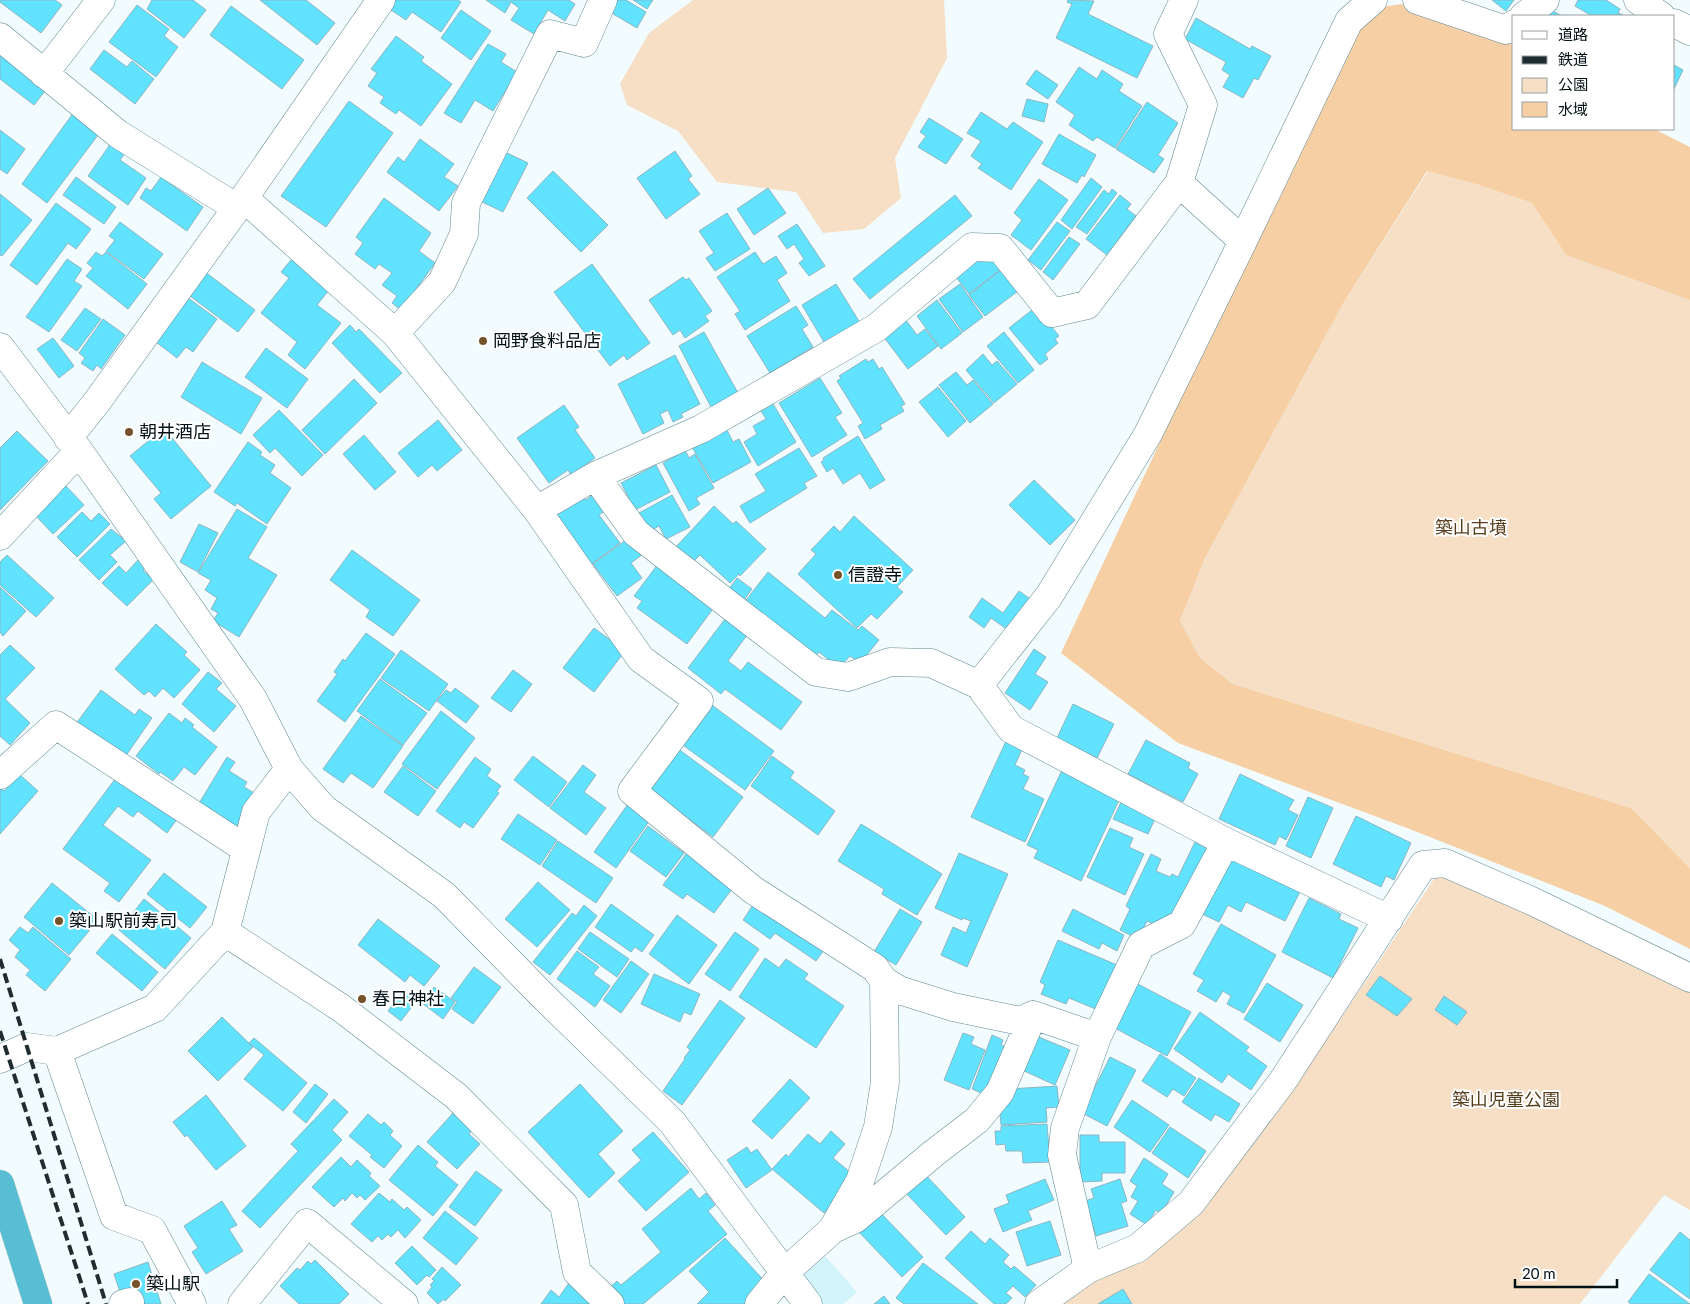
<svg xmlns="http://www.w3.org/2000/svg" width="1690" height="1304" font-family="Lato,'Noto Sans JP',sans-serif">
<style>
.built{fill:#d4f4fc}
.green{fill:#f6dfc4}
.water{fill:#f6d0a4}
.building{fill:#61e3ff;stroke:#8bb6c1}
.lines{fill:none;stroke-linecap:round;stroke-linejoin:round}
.minor-casing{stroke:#5f8993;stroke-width:29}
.highway-casing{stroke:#d1d4d5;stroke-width:29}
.minor{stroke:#fff;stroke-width:28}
.highway{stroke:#57bed4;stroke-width:28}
.rail{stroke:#1f2d31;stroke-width:4;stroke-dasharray:10 5;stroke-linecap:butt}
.poi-dot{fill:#74532a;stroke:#fff;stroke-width:2}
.labels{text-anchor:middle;stroke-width:4;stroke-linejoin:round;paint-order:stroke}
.poi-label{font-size:18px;fill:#021115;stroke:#fff;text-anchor:start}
.park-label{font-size:18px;fill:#573e1d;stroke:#fff}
</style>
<rect width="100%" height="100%" fill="#f2fbfd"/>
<path class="built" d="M825,1256l32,36 -14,12h-28l-20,-22z"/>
<path class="green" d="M693,0h251l3,58 -52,100 6,40 -37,31 -41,4 -27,-41 -79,-10 -39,-51 -51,-26 -7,-21 29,-51z
M1428,171l48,13 56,19 34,52 124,45v568l-59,-60 -398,-124 -33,-26 -20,-37 25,-63 140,-258z
M1438,873l252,113v224l-26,-15 -84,109h-516l26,-23 55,-20 53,-51 48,-61 81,-110z"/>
<path class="water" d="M1401,4l103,36 10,6v83h140l36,18v153l-124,-45 -34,-52 -56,-19 -49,-13 -82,129 -140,258 -25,63 20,37 33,26 398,124 59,60v81l-85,-43 -198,-78 -229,-85 -117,-90 175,-373 123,-254 17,-18z"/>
<path class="building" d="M0,0h55l7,5 -21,28 -41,-31z
M152,0h41l13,10 -22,28 -37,-29z
M260,0h46l29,23 -18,22z
M394,0h64l3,2 -20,30 -29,-20 -6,8 -18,-12z
M486,0h83l6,4 -10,17 -17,-11 -14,24 -23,-14 8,-12 -8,-6 -6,11z
M614,0h12l20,12 -9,16 -29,-17z
M633,0h20l-6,9z
M1068,0l26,1 -6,13 65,32 -16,32 -81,-40 16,-34 -5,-2z
M1492,0h22l-8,11z
M1578,0h28l14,9 -2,4 5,2 -31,1 -17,-10z
M137,5l32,24 -5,7 14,11 -22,30 -47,-35z
M231,6l73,54 -22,29 -72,-54z
M461,10l30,21 -20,29 -30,-22z
M1551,10l11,6h-15z
M1196,18l54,31 2,-3 19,10 -13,24 -4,-2 -11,20 -20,-11 7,-12 -8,-5 4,-8 -41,-23z
M396,36l28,21 -3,4 31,23 -31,42 -22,-16 -3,4 -16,-11 4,-6 -16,-11 9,-13 -6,-4z
M488,44l18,10 -5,8 16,10 -24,39 -18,-11 -14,23 -17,-10z
M0,48l49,38 -15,19 -34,-26z
M104,50l23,17 5,-6 22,18 -19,25 -45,-35z
M1674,65l9,5 -9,19z
M1079,67l18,12 5,-9 21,14 -4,7 23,15 -27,42 -18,-11 -4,4 -24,-16 6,-10 -19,-13z
M1036,70l22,15 -10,14 -22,-15z
M1027,99l21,5 -4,18 -22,-6z
M349,101l44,32 -67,94 -45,-31z
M1147,102l31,21 -20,32 6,4 -10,14 -38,-24z
M74,112l27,19 -54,72 -25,-19z
M981,112l26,17 6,-7 30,20 -32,48 -33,-22 4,-4 -11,-8 10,-15 -14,-8z
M929,118l34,21 -17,25 -28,-17 8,-11 -6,-4z
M0,130l25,19 -18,25 -7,-5z
M1059,134l37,21 -12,22 -2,-2 -5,8 -35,-19z
M420,139l34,25 -10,13 14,9 -19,25 -52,-39 11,-15 6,5z
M111,143l14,10 -5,7 26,18 -18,27 -40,-29z
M503,151l25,12 -25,49 -25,-12z
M675,151l17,25 -4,3 12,15 -34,25 -29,-41z
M553,171l55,54 -27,27 -54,-54z
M76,177l40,30 -12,17 -41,-29z
M161,177l42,30 -16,24 -47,-33 6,-10 5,3z
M1091,178l11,9 -30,42 -11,-9z
M1039,179l29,21 -37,50 -20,-15 11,-15 -8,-7z
M768,188l18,25 -32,22 -17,-26z
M1112,189l5,4 -30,41 -11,-7 28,-37 5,4z
M0,194l32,26 -30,36 -2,-1z
M955,195l17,21 -102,83 -17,-20z
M1120,195l11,9 -4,5 9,7 -29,39 -21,-16z
M384,198l47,35 -12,18 16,12 -34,47 -9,-7 5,-7 -15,-11 10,-12 -13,-9 -4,5 -20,-15 8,-11 -7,-6z
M56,203l35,26 -15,20 -8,-6 -31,42 -27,-20z
M727,213l23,36 -35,22 -9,-13 8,-5 -15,-22z
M120,222l43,32 -19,25 -38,-28 9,-11 -6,-4z
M1057,222l13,9 -29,39 -13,-10z
M797,224l28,42 -16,10 -10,-13 5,-4 -10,-15 -7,5 -9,-13z
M1069,237l11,7 -27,36 -10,-8z
M96,252l6,4 4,-4 41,32 -19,25 -42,-33 7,-8 -6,-5z
M755,252l8,12 13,-8 11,17 -10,7 13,21 -45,29 -10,-16 5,-3 -23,-34z
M987,253l13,17 -31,24 -13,-17z
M296,254l38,30 -17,21 24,18 -36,46 -17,-14 9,-13 -36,-29 28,-35 -8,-6z
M67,259l15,10 -8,12 8,5 -33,46 -23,-15z
M592,264l58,79 -23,17 -3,-5 -14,11 -56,-74z
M1002,269l16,22 -33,25 -16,-21z
M204,271l51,39 -17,22 -52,-39z
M683,277l3,3 3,-2 23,33 -7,5 4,5 -24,17 -5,-8 -7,5 -24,-35z
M836,284l26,42 -35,21 -25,-42z
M960,284l23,33 -20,15 -24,-33z
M184,295l33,24 -24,33 -7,-5 -9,11 -25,-19z
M937,300l25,33 -21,16 -24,-33z
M796,306l12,19 -6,4 11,18 -43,26 -23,-37z
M85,308l16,11 -24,32 -16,-11z
M1032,310l11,13 4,-2 12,15 -4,3 3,4 -13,11 3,5 -8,6 -31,-37z
M103,319l22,16 -24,34 -4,-4 -4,6 -12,-8 4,-5 -6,-5z
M905,319l12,16 8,-6 13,17 -30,23 -25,-33z
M350,325l6,7 3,-3 43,44 -22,20 -48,-50z
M704,332l34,61 -27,14 -32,-61z
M1004,332l30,38 -16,13 -31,-37z
M53,338l21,28 -15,12 -22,-29z
M266,348l42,31 -21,29 -42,-31z
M983,354l9,11 5,-4 20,23 -23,19 -28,-33z
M675,355l25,49 -19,10 2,3 -10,5 -5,-12 -8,4 4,9 -21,11 -25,-50z
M866,359l2,3 5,-3 6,10 3,-2 23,37 -4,2 3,5 -24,14 2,4 -17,10 -7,-13 5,-3 -26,-42 4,-3 -2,-2z
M202,362l60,36 -21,36 -60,-37z
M956,372l11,13 6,-5 20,24 -23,19 -31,-38z
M820,378l22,35 -7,4 12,18 -35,22 -33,-54z
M354,379l23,24 -52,51 -23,-24z
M938,387l28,34 -18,16 -29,-35z
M773,404l23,38 -38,24 -14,-24 13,-8 -4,-8 13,-7 -5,-8z
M564,405l15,22 -4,3 20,28 -24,17 -3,-5 -19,13 -32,-45z
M279,410l44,45 -21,21 -27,-28 -5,5 -17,-18z
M438,420l24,30 -25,21 -5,-6 -14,12 -20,-24z
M164,428l47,58 -40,33 -17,-20 7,-6 -31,-37z
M726,428l7,14 6,-3 12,23 -38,21 -21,-36z
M17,431l31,30 -48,49v-62z
M364,435l32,37 -21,18 -32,-36z
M858,436l27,44 -15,9 -10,-16 -17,11 -10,-16 -6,4 -6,-10 3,-2 -1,-2z
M248,442l14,10 -2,3 15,10 -5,8 21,15 -24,36 -30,-21 -2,3 -21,-14z
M799,448l18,28 -13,7 3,5 -57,35 -10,-17 26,-15 -11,-17z
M685,450l4,8 6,-4 19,34 -18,10 4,6 -11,7 -26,-48z
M656,465l14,27 -35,18 -14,-27z
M1034,480l41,40 -25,25 -41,-40z
M65,485l19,20 -31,29 -19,-20z
M581,493l5,7 9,-7 12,16 -8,6 21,28 -31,23 -38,-52z
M672,495l18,32 -24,12 -7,-13 -10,6 -10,-19z
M714,506l19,18 3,-3 30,28 -26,27 -1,-2 -9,9 -30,-28 -10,10 -16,-16z
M237,509l30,18 -19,31 29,17 -38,62 -26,-16 5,-8 -7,-4 6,-11 -12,-8 6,-10 -13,-7z
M82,512l9,9 8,-8 11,11 -33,33 -20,-20z
M854,516l59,54 -16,17 6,5 -26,27 -6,-5 -14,14 -59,-54 18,-20 -5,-4 23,-24 6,6z
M199,524l19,9 -20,39 -18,-10z
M111,529l15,12 -16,14 7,7 -18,18 -20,-20z
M630,537l13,17 -12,9 11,15 -25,18 -24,-32z
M352,550l68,50 -27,36 -27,-19 4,-7 -40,-30z
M7,555l47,43 -18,19 -36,-32v-23z
M138,560l8,7 -3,3 10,10 -26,26 -25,-23 17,-17 7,7z
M658,564l57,42 -28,38 -50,-36 5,-7 -8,-5z
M768,572l57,46 7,-8 26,20 4,-4 17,14 -19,23 -10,-7 -11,12 -20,-16 -6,7 -70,-55z
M737,578l15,11 -11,15 -15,-11z
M0,587l26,24 -23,25 -3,-4z
M1019,591l17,12 -21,32 -24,-17 -7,10 -15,-11 13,-19 21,15z
M725,619l22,16 -19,26 13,10 7,-9 54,40 -21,28 -56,-41 -4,5 -33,-26z
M156,624l31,28 -3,3 16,15 -26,28 -11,-10 -8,9 -6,-6 -5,4 -29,-26z
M594,628l31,23 -31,41 -31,-24z
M366,633l29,21 -50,68 -28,-21 20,-27 -3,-2 9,-13 2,2z
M10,645l25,23 -30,31 25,24 -20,22 -10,-9v-81z
M1034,649l12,8 -11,17 13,8 -18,28 -25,-17z
M401,650l47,34 -19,27 -48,-33z
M513,670l19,14 -21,28 -20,-14z
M208,672l14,11 -6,6 20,17 -22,26 -32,-28z
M380,679l47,34 -24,32 -46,-34z
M455,688l24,18 -13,17 -29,-22 9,-11 5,3z
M101,690l34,25 4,-6 13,9 -29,42 -48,-35z
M709,703l65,48 -29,39 -65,-47z
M1073,704l41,20 -17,34 -40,-20z
M441,711l34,27 -38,51 -35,-25z
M169,713l13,10 3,-5 9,7 -2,2 25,20 -22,28 -11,-8 -11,14 -13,-9 -1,2 -23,-18z
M361,716l42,30 -30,42 -22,-15 -8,10 -20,-14z
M1007,739l16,8 -8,18 10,5 -2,4 6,3 -6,12 21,10 -19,43 -54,-25z
M1146,740l44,23 -2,5 10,6 -15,28 -55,-28z
M673,745l70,52 -30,40 -70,-52z
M533,756l34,26 -18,25 -35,-27z
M772,756l22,16 -4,6 45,33 -17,24 -67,-49z
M227,757l8,5 -6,9 18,11 -3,5 12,7 -20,33 -38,-22z
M475,757l16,12 -4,7 14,10 -4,5 2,2 -26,35 -9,-6 -4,6 -24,-17z
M583,765l13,10 -12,17 22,16 -20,27 -36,-27z
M403,766l33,25 -18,25 -34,-24z
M1063,768l58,28 -40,85 -47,-23 4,-8 -11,-5z
M121,771l59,44 -13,18 -29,-22 -5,6 -15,-11 -15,19 48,35 -32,42 -15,-11 6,-8 -47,-34z
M19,774l19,17 -38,43v-47l4,4z
M1240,774l54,26 -6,10 10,5 -12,25 -7,-4 -4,9 -56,-26z
M1124,796l34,16 -10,22 -35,-15z
M1308,797l25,11 -22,50 -25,-12z
M628,804l22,16 -34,48 -22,-16z
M518,814l39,26 -17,25 -39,-26z
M1356,816l55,27 -17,37 -8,-4 -5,11 -48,-23z
M861,824l81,50 -25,41 -35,-21 2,-5 -46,-28z
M648,826l36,27 -18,24 -36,-26z
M1110,828l23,10 -4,9 15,7 -19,41 -38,-18z
M558,841l55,37 -17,25 -54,-37z
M1195,842l20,11 -38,67 -15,8 -15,-7 -9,18 -18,-9 10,-21 -4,-3 25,-52 10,5 -5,12 14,6 2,-3 6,3z
M689,850l46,35 -21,28 -27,-19 -4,5 -20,-14z
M959,853l49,21 -41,93 -26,-12 12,-28 13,6 5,-12 -8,-3 -1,2 -27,-12z
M1233,853l69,35 -17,33 -39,-19 -5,10 -13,-7 -9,17 -17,-8z
M164,873l43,34 -17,21 -43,-34z
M538,882l32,28 -33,37 -32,-28z
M52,883l46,37 -29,35 -45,-38z
M1309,898l32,16 -2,5 19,9 -25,50 -51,-26z
M144,899l47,39 -26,31 -46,-39z
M755,902l69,48 -8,11 -41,-28 -5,6 -27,-19z
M611,904l43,31 -12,17 -7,-5 -4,5 -36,-25z
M584,905l13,11 -47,59 -17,-13 39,-49 4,3z
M900,909l22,13 -26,43 -22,-13z
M1073,909l51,26 -7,16 -15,-8 -3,6 -37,-18z
M677,915l40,30 -28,39 -40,-30z
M378,919l62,47 -16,20 -14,-11 -5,7 -47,-37z
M1221,924l55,31 -32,58 -17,-9 4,-8 -8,-5 -7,11 -19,-11 7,-11 -11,-6z
M20,927l8,6 5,-6 38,32 -26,32 -19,-16 4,-5 -15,-13 5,-7 -11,-10z
M590,932l39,27 -12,18 -39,-28z
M735,932l24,17 -29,42 -25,-17z
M112,934l46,38 -16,19 -46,-38z
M1058,940l59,25 -19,45 -29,-12 -3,6 -25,-10 4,-9 -5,-3z
M577,951l22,16 -6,7 17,12 -15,21 -38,-28z
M765,958l14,10 7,-9 22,15 -4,5 40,27 -28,42 -77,-51z
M631,961l18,13 -28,39 -18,-13z
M474,967l27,20 -28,37 -21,-15 5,-7 -6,-4z
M654,974l46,20 -9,21 -7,-3 -4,10 -39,-18z
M1380,976l32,23 -15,17 -31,-21z
M1136,983l55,29 -24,44 -54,-29z
M1267,983l36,22 -23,37 -36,-23z
M434,987l21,15 -12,17 -21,-16z
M403,990l14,10 -16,21 -13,-10z
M1444,996l23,16 -10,13 -22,-15z
M720,1000l25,18 -63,87 -19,-14 22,-32 -1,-1 6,-8 -3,-3z
M1200,1012l49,35 -3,4 21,15 -16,24 -23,-16 -6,9 -48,-34z
M222,1017l31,30 -35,34 -30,-30z
M963,1033l11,4 -3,7 14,6 -16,40 -25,-10z
M992,1035l11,5 -2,5 13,5 -28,45 -14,-6z
M1034,1035l36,15 -15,35 -35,-16z
M254,1038l53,45 -24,28 -39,-32 20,-24 -15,-12z
M1160,1054l36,24 -12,18 -11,-7 -6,8 -25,-16z
M1110,1057l26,13 -29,56 -25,-13z
M1199,1078l41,26 -11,18 -14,-8 -4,7 -29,-19z
M790,1079l20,19 -38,41 -20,-18z
M315,1084l13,10 -22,29 -13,-11z
M580,1084l43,47 -25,23 17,19 -26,25 -61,-66z
M1057,1086l2,21 -13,1 1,14 -46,3 -2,-23h12l-1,-13z
M206,1095l40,51 -30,24 -29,-35 -2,2 -12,-15z
M334,1099l14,13 -16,18 10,10 -82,88 -18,-17 56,-60 -7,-7z
M1132,1100l37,25 -19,27 -36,-25z
M453,1113l19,17 -3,4 11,10 -23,25 -30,-27z
M368,1114l13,11 3,-3 9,9 -3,4 12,11 -18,22 -14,-11 2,-2 -23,-19z
M1047,1124l3,38 -27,1 -1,-12h-16l-1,-7 -9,1 -1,-14h6v-5z
M1170,1127l36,24 -18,27 -36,-25z
M831,1131l14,13 -12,14 23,19 -32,36 -52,-44 14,-15 2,3 20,-23 12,10z
M653,1132l36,40 -43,39 -28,-30 23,-21 -9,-10z
M1080,1135h19v7h26v31h-23v8l-22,1z
M418,1145l20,17 -3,4 23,19 -25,31 -44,-36z
M747,1147l4,6 6,-4 15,21 -26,18 -19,-28z
M341,1157l10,10 6,-7 14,13 -2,3 11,10 -15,14 -5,-5 -3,3 -5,-5 -7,8 -2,-3 -9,9 -22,-20z
M1144,1158l24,16 -6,10 12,8 -13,22 -5,-4 -9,15 -17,-11 8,-13 -7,-4 6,-11 -7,-5z
M476,1171l26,19 -27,36 -26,-19z
M922,1171l43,46 -19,18 -44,-46z
M1045,1179l9,21 -26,11 4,9 -29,12 -9,-23 15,-6 -3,-8z
M1120,1179l7,22 -6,2 7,23 -32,10 -11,-35 9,-3 -3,-9z
M691,1188l8,11 7,-6 9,12 -7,6 19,23 -84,70h-23l-12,-15 9,-8 4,4 40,-33 -19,-23z
M379,1193l11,9 2,-3 12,11 3,-3 14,13 -16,18 -7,-8 -7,7 -3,-3 -6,6 -4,-4 -6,6 -21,-18z
M222,1201l15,24 -8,4 14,22 -37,23 -14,-22 6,-4 -14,-22z
M876,1208l47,49 -21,20 -46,-48z
M445,1211l33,27 -22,27 -33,-27z
M1050,1221l11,34 -34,11 -11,-34z
M971,1231l14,13 5,-6 19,17 -6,7 8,7 3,-3 22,19 -11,12 -12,-11 -7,7 6,5 -6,6h-12l-49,-46z
M1680,1232l10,8v59l-40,-29z
M725,1238l44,48 -20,18h-52l12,-12 -20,-21z
M412,1246l24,24 -7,7 -2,-2 -10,10 -22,-22z
M315,1260l34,34 -10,10h-40l-19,-18 17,-18 3,2 8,-9 3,3z
M148,1262l13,42h-37l-10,-30z
M923,1263l55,41h-74l-8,-6z
M442,1267l19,18 -16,16 -1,-2 -6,5 -11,-11 5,-6 -2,-2 4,-4 -2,-2z
M1649,1274l41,30h-59l-3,-2z
M569,1283l28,21h-56l10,-14 8,7z
M1123,1289l9,15h-34z
M884,1296l6,8h-16z"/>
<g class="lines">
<g class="minor-casing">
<path id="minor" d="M1417,0l89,30 8,-6
M1638,0l23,16
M1524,16l21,-16
M1674,23l16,8
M0,37l118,97 119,74
M44,74l57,-74
M244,198l151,135 142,177 104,149 58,42 -67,90 121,99 122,78 9,13 15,9 54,17 67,14 13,-6 64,22 -32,91 -3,27 26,114
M1243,241l106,-220 24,-21
M395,333l47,-51 22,-48 2,-31 84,-169 34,9 19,-43
M0,347l79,104 -79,85
M68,438l28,-35 148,-205 137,-198
M79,451l174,248 36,70 34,39 121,87 97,99 131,128 136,182
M595,476l41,57 180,139 32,5 42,-15 41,1 48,22 32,44 215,113 163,77
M537,510l58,-34 106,-47 175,-101 96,-81 28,1 52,65 35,-8 92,-122 24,-78 -35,-71 16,-34
M979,685l70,-89 99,-162 95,-193 -64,-58
M0,775l56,-50 190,124
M225,932l116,76 115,88 108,109 13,67 33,32
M1097,1037l44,-92 41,-21 44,-82
M57,1051l57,165 38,14 40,74
M0,1059l27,-12 30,4 98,-43 70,-76 31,-120 33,-43
M833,1229l22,-10 79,-66 43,-33 23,-28 33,-77
M123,1304l7,-2
M242,1304l65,-81 97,81
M759,1304l25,-31 48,-43 28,-49 18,-54 7,-45 -1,-101
M1039,1304l49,-35 50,-21 53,-45 91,-121 141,-217 22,-2 89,39 156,76"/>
</g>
<g class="highway-casing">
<path id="highway" d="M0,1184l38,120"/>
</g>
<use href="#minor" class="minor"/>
<use href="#highway" class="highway"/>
<path class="rail" d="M0,959l106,345
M0,1031l88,273"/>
</g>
<g class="poi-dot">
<circle cx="483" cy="341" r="5"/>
<circle cx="129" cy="432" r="5"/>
<circle cx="838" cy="575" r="5"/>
<circle cx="59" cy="921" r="5"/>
<circle cx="362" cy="999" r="5"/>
<circle cx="136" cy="1284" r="5"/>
</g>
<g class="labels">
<g class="poi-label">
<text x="493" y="347">岡野食料品店</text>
<text x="139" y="438">朝井酒店</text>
<text x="848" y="581">信證寺</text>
<text x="69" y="927">築山駅前寿司</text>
<text x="372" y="1005">春日神社</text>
<text x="146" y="1290">築山駅</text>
</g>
<g class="park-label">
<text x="1471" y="534">築山古墳</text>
<text x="1506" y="1106">築山児童公園</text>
</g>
</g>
<rect x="1512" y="15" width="162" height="115" fill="#ffffff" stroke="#9aa0a1"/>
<rect x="1522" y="31" width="25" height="8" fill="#ffffff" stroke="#9aa0a1"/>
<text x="1558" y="40" font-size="15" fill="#021115">道路</text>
<rect x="1522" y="56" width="25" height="8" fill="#1f2d31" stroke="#9aa0a1"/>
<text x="1558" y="65" font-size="15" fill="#021115">鉄道</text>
<rect x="1522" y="78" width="25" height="15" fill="#f6dfc4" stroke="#9aa0a1"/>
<text x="1558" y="90" font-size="15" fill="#021115">公園</text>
<rect x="1522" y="102" width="25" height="15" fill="#f6d0a4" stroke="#9aa0a1"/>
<text x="1558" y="115" font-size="15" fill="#021115">水域</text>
<path d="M1515 1279v8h102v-8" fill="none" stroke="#021115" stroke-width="2.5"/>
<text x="1522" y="1279" font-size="15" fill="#021115" stroke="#ffffff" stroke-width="4" paint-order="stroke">20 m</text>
</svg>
